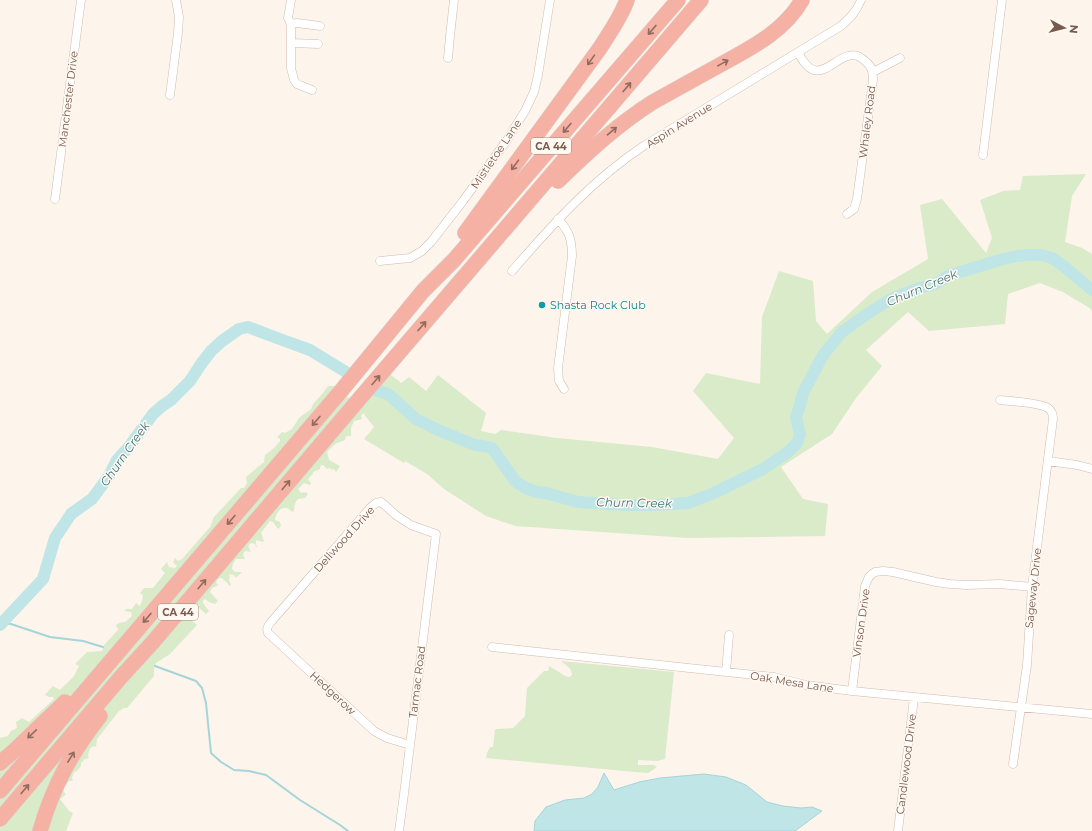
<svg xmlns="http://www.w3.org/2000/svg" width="1092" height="831" font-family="Montserrat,sans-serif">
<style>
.green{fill:#daebc9}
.water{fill:#bfe5e7;stroke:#a5d5d9}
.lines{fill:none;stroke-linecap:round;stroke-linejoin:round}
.stream{stroke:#a5d5d9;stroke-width:2}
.river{stroke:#bfe5e7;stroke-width:12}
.street-casing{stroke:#cfbbaf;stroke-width:9}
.highway-casing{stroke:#d9d1cd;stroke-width:16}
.street{stroke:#fff;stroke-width:8}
.highway{stroke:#f5b1a3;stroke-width:15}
.oneway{stroke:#916b5e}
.culture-dot{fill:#0f9aa8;stroke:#fff9f2;stroke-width:1.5}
.labels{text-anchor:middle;stroke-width:3;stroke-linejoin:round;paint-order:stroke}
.shield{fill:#fff9f2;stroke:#a0897e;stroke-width:1}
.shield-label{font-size:10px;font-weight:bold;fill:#78594d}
.street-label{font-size:11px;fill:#78594d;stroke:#fff9f2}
.culture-label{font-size:11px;fill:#0d838f;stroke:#fff9f2;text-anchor:start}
.water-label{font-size:12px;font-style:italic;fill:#40787d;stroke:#fff9f2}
</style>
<rect width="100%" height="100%" fill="#fdf4eb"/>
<path class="green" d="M1086,174l-14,22 -7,46 17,6 10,6v58l-1,-3 -28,-17 -23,-9 -32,11 -3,30 -76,7 -21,-19 -42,38 16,16 -26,32 -24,36 -51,33 22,32 25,5 -3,32 -137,2 -173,-12 -29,-10 -42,-27 -17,-15 -22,-13 -1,2 -40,-24 10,-12 -11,-14 -2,3 1,3 -8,2 -3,7v8h-5l-1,4 -10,4 -8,8 2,8 11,6 -4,6 -2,-3 -2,1 -2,-2 -3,1 -3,-3 -2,-1 -2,2v2l-7,3v2l-5,5 3,4 -1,2 -6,-2 -6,6 3,4 4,-1 3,2 -3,4 -7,1c-3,3 -4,7 -4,12l-1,1c-2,-1 -4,-3 -6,-4 -7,-2 -11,6 -12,12l5,2 1,4 -3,3 -5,-7 -3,-1 -9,12 3,8 -2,1 -6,-2v4l1,3h-1l-1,-3 -4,-1 -3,3 3,6 -6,-1 -2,3 2,5h-9l-3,5 -1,5 3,3h7l-6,6 -2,-3 -5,-1 1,3 -1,3 2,4 -1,2 -8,-8c-3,0 -5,1 -6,5l3,2 -7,3 -2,4 8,9 -3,3 -6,-2 -4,-3 -2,2v2l6,8 -3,3 -8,-7 -4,2h-3l-5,7 11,9 -27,29 -14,9 -2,6v7l-27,32h-3l-5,3 -7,9 -15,19 -1,8 -2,-1c-5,2 -5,5 -6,10l1,2 -4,1 -4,4v3l-4,5 -3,1 -2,6 1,3h-4l-6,8 1,3 2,2 -3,3 -3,2 9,12 4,2 -7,18h-66v-93l8,-2 3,-5 6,-3 -1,-6 6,-4 7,4 25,-23 -1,-2h-4l-4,-2 8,-9 7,4 14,-14 5,-10 -4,-2 12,-12 15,-1 2,-6 14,-15 -2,-5 3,-2 6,-1 7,-6 -1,-4 -7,-1 2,-2h6l4,-6 4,3 2,-5 1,-6 -3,-2 4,-5h9l12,-15 -4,-4 6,-7 2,5 6,1 2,-2 -4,-4 2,-4 3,3 4,-2 28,-32 4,-10 27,-29h3l3,-5 -1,-6 18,-15 1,-7 9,-7 6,-7v-2l-3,-2 5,-5 3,1 7,-4 7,-11 12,-9 2,-5 10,-11 5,-7h7l16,14 39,-26 11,9 8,-6 17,14 12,-16 48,38 -5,18 14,3 6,-4 56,8 95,9 66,12 16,-21 -41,-47 13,-18 54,11 2,-67 17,-46 34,10 3,40 11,13 45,-42 56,-33 -8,-54 22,-6 44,54 6,-15 -12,-38 23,-9 17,-1 3,-14z
M561,661l113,11 -9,87 -8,2 -19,-1v5h16l3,2 -9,6 -13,-1 -149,-14 1,-5 3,-6h3l2,-17 1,-1 17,-1 12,-12 2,-28 17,-17h4l1,-5 10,6 6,4 4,1 3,-2c-1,-9 -5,-8 -11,-14z"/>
<path class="water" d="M604,773l10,17 25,-8 21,-4 44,-4 22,3 20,8 21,17 16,4 18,2 11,-1 10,4 -27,20h-261l1,-10 11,-14 19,-7 19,-2 8,-4 6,-7z"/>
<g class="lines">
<path class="stream" d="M2,623l9,1 39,13 33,4 20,6
M155,666l41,15 6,7 4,15 5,50 10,9 13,8 15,1 17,4 34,25 40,25 8,6"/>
<path class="river" d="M376,390l12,4 28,25 22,11 37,15 8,1 9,2 24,34 10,6 11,4 9,1 32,9 48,3h29l33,-2 26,-10 49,-24 25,-17 9,-9 3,-8 -4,-18 4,-12 3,-12 20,-38 19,-23 25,-18 26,-16 26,-10 16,-4 15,-9 53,-16 14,-3 12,-1h12l11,3 9,6 31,26
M0,625l43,-46 12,-41 16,-24 21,-15 17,-23 8,-16 11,-12 25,-34 9,-8 9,-6 19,-19 11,-17 10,-13 11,-10 17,-12 9,-2 29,11 33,12 36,22"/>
<g class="street-casing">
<path id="street" d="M291,0l-3,18 3,6v44l3,12 3,4 15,6
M291,24l6,-1 23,3
M292,43l26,1
M798,52c21,43 37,-3 60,4 2,1 5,3 7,5 7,5 8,11 8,19l-16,119 -3,10 -7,5
M448,58l2,-22 4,-36
M873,72l27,-14
M170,95l8,-62 1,-16 -3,-17
M983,155l19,-155
M55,199l26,-199
M558,219c11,12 14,20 14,37l-14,112 1,13 5,8
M380,261l30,-3 12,-7 9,-9 32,-41 44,-61 18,-29 9,-19 4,-17 12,-75
M512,271c41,-47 80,-91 133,-126l196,-119c9,-8 16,-15 20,-26
M1000,400c10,1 41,3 48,8 3,2 5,6 5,11l-21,168 -5,78 -14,99
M1048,461l29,4 15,4
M492,647l282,30 32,8 46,6 240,23
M726,672l3,-37
M852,691l13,-105 4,-9 3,-3 3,-2 8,-1 10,1 43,10 14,2 16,1 34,-1 32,3
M399,831l5,-37 32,-260 -25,-9 -14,-9 -16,-14 -5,1 -6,5 -99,114c-3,4 -5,6 -3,11l106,98 13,7 23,7
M898,831l16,-133"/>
</g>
<g class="highway-casing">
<path id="highway" d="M558,181c31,-30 59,-56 95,-79 22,-12 43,-24 65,-36 31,-17 66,-34 84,-66
M465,233l135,-185c10,-16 21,-31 27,-48
M0,763l15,-13 50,-48
M0,791l341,-400 82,-100 31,-31 224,-260
M0,819l121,-142 32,-35 202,-238 346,-404
M40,831c13,-45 31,-78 60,-115"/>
</g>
<use href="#street" class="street"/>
<use href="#highway" class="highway"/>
</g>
<defs><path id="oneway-shaft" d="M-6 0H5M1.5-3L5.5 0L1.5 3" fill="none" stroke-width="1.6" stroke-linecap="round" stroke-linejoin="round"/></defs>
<g class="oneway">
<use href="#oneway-shaft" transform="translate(652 30) rotate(131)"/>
<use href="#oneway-shaft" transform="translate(591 60) rotate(125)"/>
<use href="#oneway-shaft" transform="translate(723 63) rotate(-29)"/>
<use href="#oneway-shaft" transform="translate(627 87) rotate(-50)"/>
<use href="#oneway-shaft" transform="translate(567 128) rotate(131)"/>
<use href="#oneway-shaft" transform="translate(612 131) rotate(-40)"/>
<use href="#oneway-shaft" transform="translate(515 165) rotate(126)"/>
<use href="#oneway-shaft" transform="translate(422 326) rotate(-49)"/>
<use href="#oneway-shaft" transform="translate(376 380) rotate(-49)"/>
<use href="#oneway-shaft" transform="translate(316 421) rotate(131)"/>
<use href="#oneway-shaft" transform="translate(286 485) rotate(-50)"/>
<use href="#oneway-shaft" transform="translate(231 520) rotate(131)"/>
<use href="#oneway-shaft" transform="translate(202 584) rotate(-50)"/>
<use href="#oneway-shaft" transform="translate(147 618) rotate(131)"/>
<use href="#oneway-shaft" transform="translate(32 734) rotate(136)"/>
<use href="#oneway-shaft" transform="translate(71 757) rotate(-58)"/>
<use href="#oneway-shaft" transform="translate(25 789) rotate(-50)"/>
</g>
<circle class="culture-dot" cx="542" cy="305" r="4"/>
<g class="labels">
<g class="shield">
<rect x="531" y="138" width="40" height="16" rx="3"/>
<rect x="158" y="604" width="40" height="16" rx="3"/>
</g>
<g class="shield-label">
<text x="551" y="150">CA 44</text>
<text x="178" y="616">CA 44</text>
</g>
<g class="street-label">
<text transform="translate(68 99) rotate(-83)" y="4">Manchester Drive</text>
<text transform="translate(867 122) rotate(-83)" y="4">Whaley Road</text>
<text transform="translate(679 125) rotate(-32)" y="4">Aspin Avenue</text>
<text transform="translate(496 154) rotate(-56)" y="4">Mistletoe Lane</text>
<text transform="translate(344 539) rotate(-48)" y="4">Dellwood Drive</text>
<text transform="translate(1033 588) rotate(-84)" y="4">Sageway Drive</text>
<text transform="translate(861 623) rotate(-82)" y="4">Vinson Drive</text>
<text transform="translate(417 682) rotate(-83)" y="4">Tarmac Road</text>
<text transform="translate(792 682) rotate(9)" y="4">Oak Mesa Lane</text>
<text transform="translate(333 693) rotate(43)" y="4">Hedgerow</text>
<text transform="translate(906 764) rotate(-83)" y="4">Candlewood Drive</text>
</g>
<g class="culture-label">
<text x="550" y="309">Shasta Rock Club</text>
</g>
<g class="water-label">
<text transform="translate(922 288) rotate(-23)" y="4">Churn Creek</text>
<text transform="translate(125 454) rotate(-55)" y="4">Churn Creek</text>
<text transform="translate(634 503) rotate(1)" y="4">Churn Creek</text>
</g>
</g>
<g transform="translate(1064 28) rotate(97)" stroke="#fff9f2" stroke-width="3" paint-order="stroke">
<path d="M0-3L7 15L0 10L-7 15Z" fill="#78594d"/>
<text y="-6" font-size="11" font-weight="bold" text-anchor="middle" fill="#78594d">N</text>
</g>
</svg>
